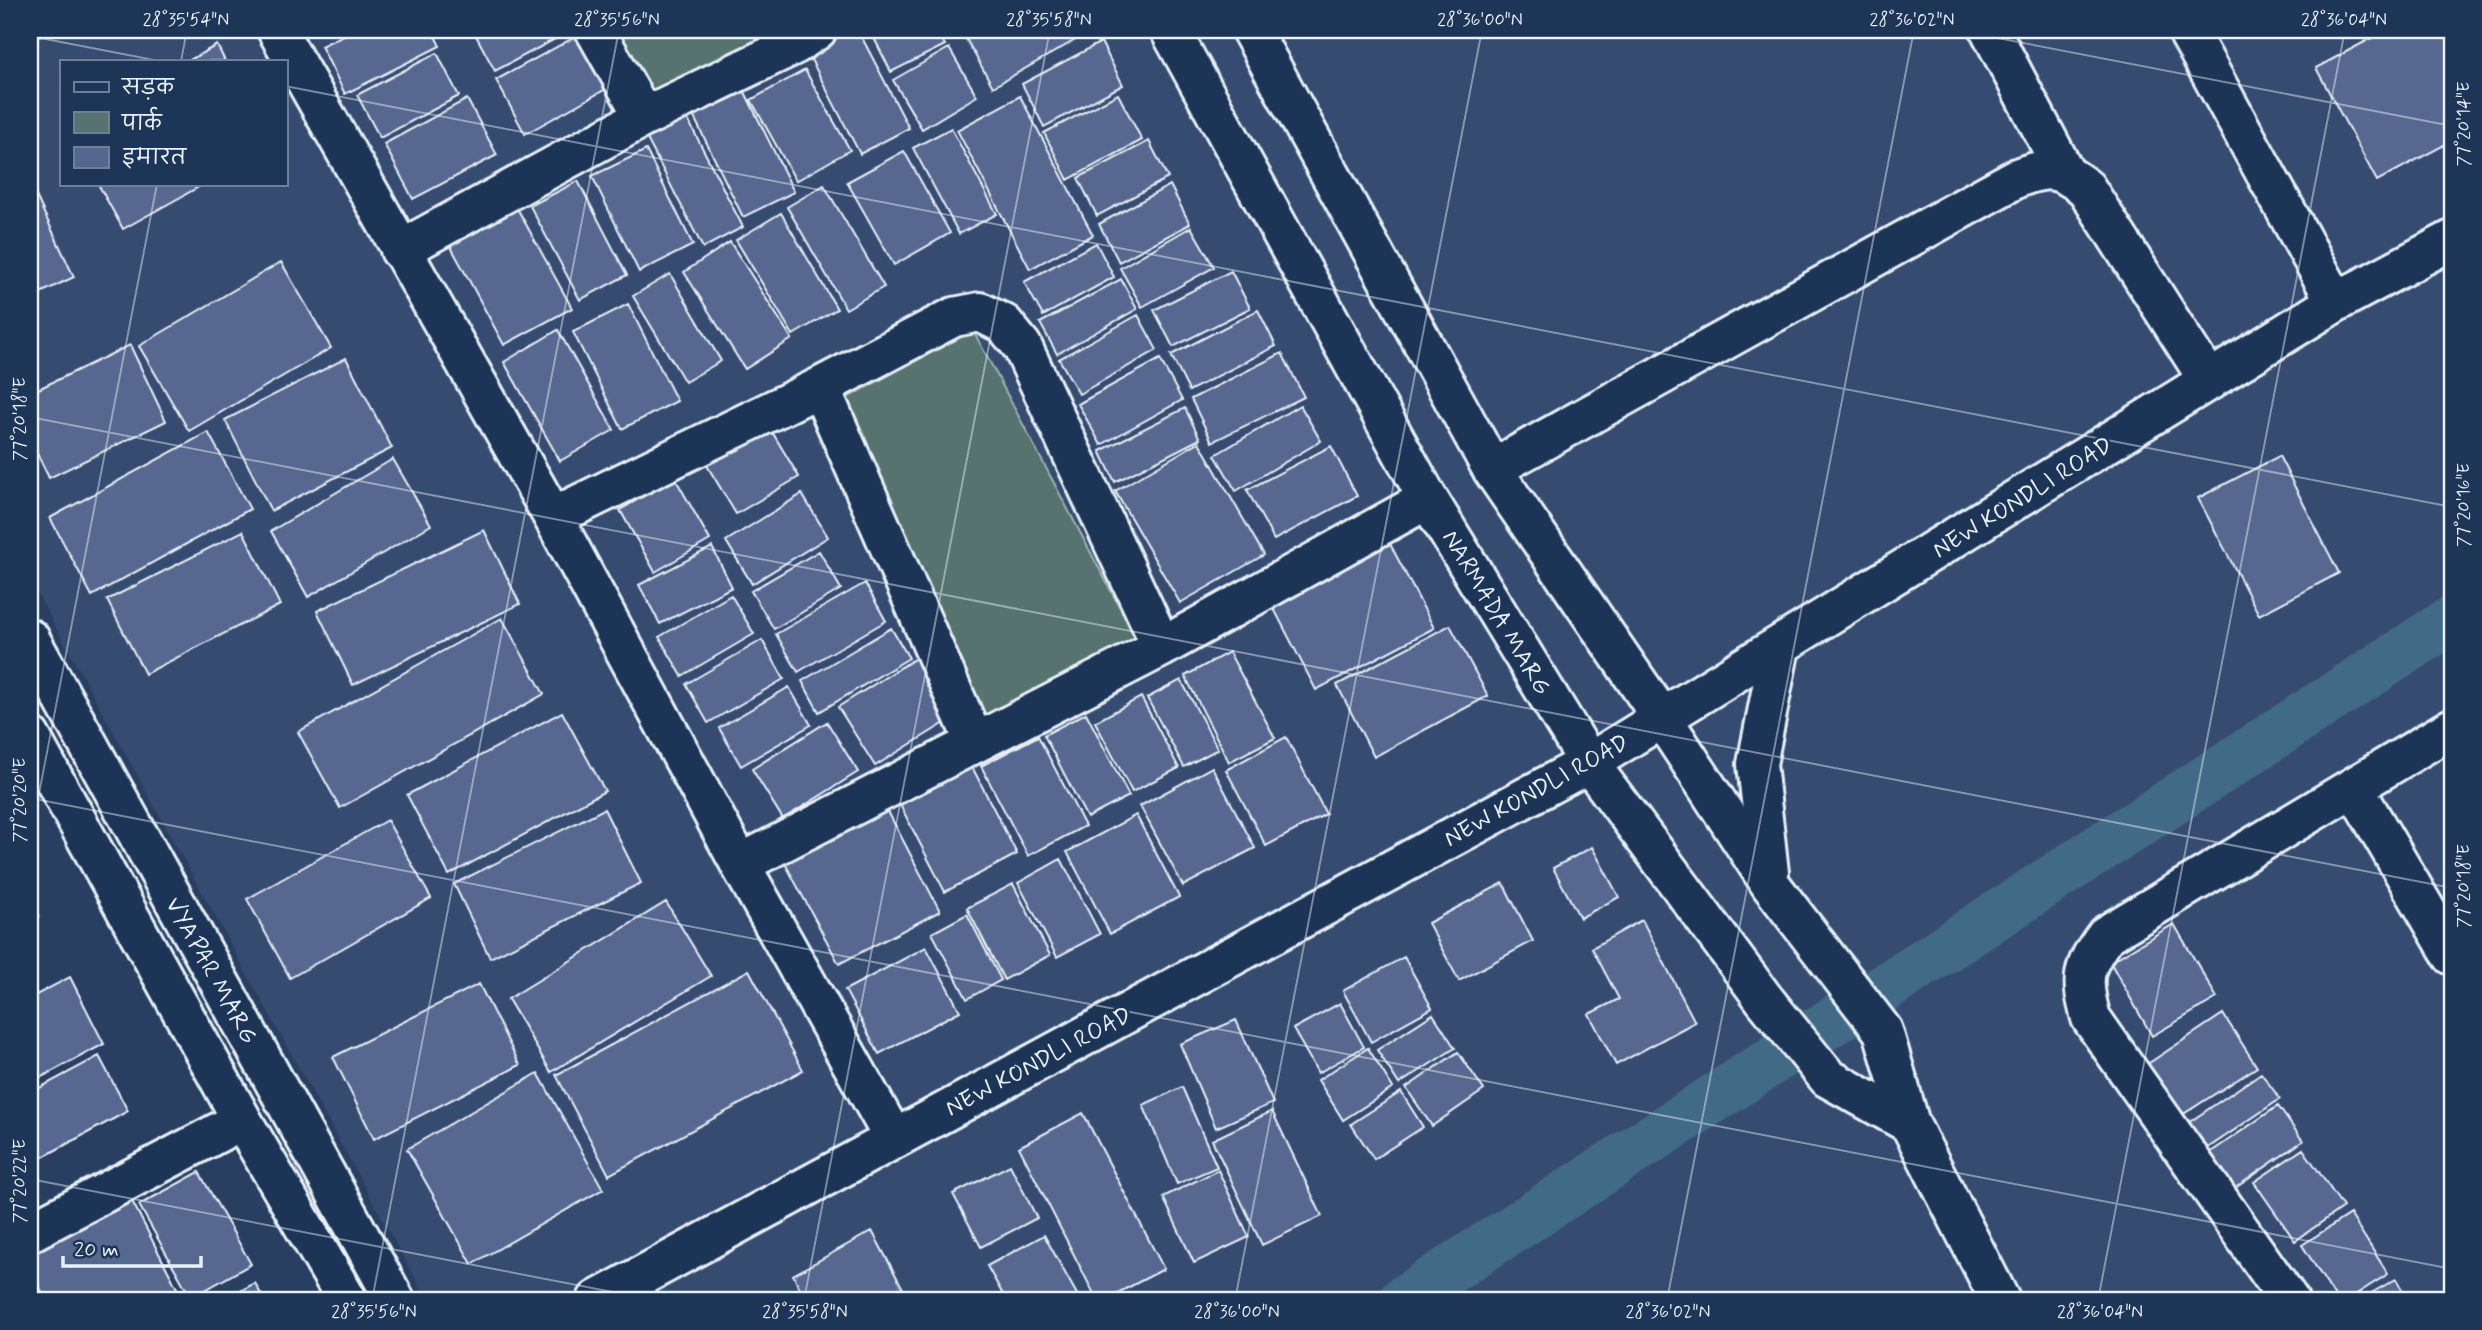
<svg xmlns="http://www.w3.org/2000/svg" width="2482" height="1330" font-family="Mynerve,'Playpen Sans Deva',sans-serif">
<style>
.built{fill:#364b70;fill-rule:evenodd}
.green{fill:#577370;stroke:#a0b2b4;stroke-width:2}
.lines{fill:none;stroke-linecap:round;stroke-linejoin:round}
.canal{stroke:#3f6a85;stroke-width:49}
.building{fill:#56678f;stroke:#e8f1f8;stroke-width:2}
.minor-casing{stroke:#e8f1f8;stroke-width:44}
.minor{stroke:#1d3557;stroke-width:38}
.ticks{fill:none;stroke:#e8f1f8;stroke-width:2;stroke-opacity:0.45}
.labels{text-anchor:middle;stroke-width:5;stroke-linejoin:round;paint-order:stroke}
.street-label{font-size:24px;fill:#e8f1f8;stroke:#1d3557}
.neatline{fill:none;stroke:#e8f1f8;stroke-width:2.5}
.ticks-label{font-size:18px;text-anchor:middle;fill:#e8f1f8}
</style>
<rect width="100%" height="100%" fill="#283f62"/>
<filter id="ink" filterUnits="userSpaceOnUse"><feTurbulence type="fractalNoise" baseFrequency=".0143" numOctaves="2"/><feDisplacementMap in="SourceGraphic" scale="14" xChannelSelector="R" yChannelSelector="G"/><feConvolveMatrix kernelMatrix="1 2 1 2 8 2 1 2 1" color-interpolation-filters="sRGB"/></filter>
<g filter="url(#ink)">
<path class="built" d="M30,30h2422v1270h-2025l-397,-719zM61,61h224v123h-224z"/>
<path class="green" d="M612,30h162l-126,68z
M973,330l163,308 -152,82 -163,-308z"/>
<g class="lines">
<path class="canal" d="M1403,1300l1049,-680"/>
</g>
<path class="building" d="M30,30h19l-19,12z
M354,30h78l8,16 -95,48 -24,-48z
M473,30h99l-77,41z
M849,30h9l51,98 -49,26 -53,-102z
M870,30h67l8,15 -54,27z
M983,30h100l3,4 -93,53 -27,-48z
M2387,30h65v111l-75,40 -61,-113z
M584,32l29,53 -88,49 -29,-54z
M1101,42l22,43 -79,42 -22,-43z
M217,45l8,16h-37z
M949,48l28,48 -55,33 -29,-49z
M437,53l22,43 -79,42 -23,-43z
M805,70l45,80 -54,31 -45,-81z
M743,88l51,104 -51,25 -51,-104z
M1118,94l24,46 -74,40 -24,-47z
M1020,96l73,139 -63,34 -73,-139z
M467,99l30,56 -84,44 -29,-55z
M686,116l57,111 -40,21 -57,-111z
M951,128l46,86 -38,20 -46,-86z
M1149,141l19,37 -71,38 -19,-38z
M646,150l47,95 -54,27 -47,-96z
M904,151l46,82 -56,32 -47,-83z
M578,181l49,94 -47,25 -50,-94z
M30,183l44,94 -44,21z
M98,184h106l-81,45z
M824,185l60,102 -38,22 -59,-102z
M1170,185l20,39 -71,38 -20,-38z
M517,208l55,100 -68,37 -54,-100z
M781,213l56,96 -44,26 -57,-95z
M1191,227l23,40 -72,40 -22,-39z
M730,242l62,97 -47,30 -61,-97z
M1096,243l18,34 -71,39 -19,-34z
M281,262l50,86 -142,83 -50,-85z
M1231,271l19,37 -77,39 -19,-37z
M670,274l51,87 -36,21 -52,-86z
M1121,279l16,30 -80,45 -17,-31z
M628,304l49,97 -55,28 -49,-97z
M1258,310l18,36 -87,45 -18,-36z
M1138,315l19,35 -78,44 -20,-35z
M558,330l56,100 -54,31 -56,-99z
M130,345l36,76 -117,57 -19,-39v-46z
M1282,353l22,44 -92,45 -21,-43z
M346,358l46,90 -121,63 -46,-91z
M1160,359l22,41 -81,45 -23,-41z
M1300,405l21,36 -85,50 -21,-36z
M1185,408l15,31 -85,43 -15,-31z
M768,425l31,52 -63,37 -31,-52z
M208,432l42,77 -158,87 -42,-78z
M1199,442l65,113 -84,48 -65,-112z
M1331,446l26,50 -83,44 -27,-50z
M2279,456l60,117 -80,42 -61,-117z
M393,459l38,66 -123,72 -37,-66z
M675,478l35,62 -55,32 -35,-62z
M802,494l26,43 -76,47 -26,-43z
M484,530l36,74 -167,81 -36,-74z
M243,531l37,74 -135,69 -38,-74z
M1388,540l46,88 -118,62 -45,-87z
M712,547l20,40 -72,37 -21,-39z
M819,551l22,38 -67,40 -23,-38z
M865,583l21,38 -88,51 -22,-38z
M731,595l23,39 -72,42 -23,-39z
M502,618l42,76 -204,114 -42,-76z
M1450,625l38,71 -114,61 -37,-72z
M891,628l18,30 -90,54 -17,-31z
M762,640l22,39 -76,44 -22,-39z
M1229,652l46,86 -46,24 -44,-86z
M916,658l37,60 -78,48 -37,-59z
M1181,680l37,69 -34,18 -37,-69z
M789,687l22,38 -70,41 -22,-38z
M1141,697l38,71 -47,24 -37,-70z
M562,712l43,79 -156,84 -42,-80z
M1086,713l43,83 -42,22 -43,-83z
M827,722l31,50 -75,47 -31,-50z
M1038,736l47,90 -57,30 -47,-90z
M1286,737l40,77 -60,32 -40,-76z
M969,761l48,93 -72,38 -48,-93z
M1212,767l43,81 -72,38 -43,-80z
M882,800l58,111 -101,53 -59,-110z
M604,809l37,74 -151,75 -36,-74z
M1136,815l43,82 -69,37 -43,-82z
M387,820l44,78 -141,80 -43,-79z
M1592,847l27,50 -39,21 -27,-50z
M1061,859l39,75 -43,23 -39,-74z
M1503,883l30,58 -74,40 -31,-58z
M1013,884l37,71 -46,25 -37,-72z
M30,901l9,15 -9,6z
M666,902l45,74 -160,96 -43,-73z
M967,914l34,66 -34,19 -35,-66z
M1642,920l53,102 -79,43 -27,-51 30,-15 -27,-51z
M2174,924l43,74 -65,38 -42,-74z
M926,947l34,64 -81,43 -34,-64z
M1404,957l28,51 -61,34 -28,-51z
M749,970l54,100 -194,105 -53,-100z
M70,977l34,67 -74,39v-85z
M479,984l41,81 -146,74 -41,-82z
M1340,1003l24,44 -46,26 -25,-44z
M1433,1014l22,34 -56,36 -22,-34z
M2223,1014l34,53 -83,53 -31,-53z
M1236,1020l37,83 -57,25 -36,-84z
M1368,1048l25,40 -50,32 -25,-40z
M1458,1052l26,38 -52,36 -26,-38z
M99,1056l29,55 -98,53v-71z
M538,1073l65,116 -131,75 -65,-115z
M2261,1073l19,26 -87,59 -18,-26z
M1182,1087l35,80 -40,17 -34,-79z
M1401,1092l22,35 -49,32 -23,-35z
M2278,1106l25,35 -81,56 -24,-36z
M1272,1111l50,105 -60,29 -50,-105z
M1083,1113l81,156 -60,31h-7l-78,-153z
M2303,1149l40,58 -48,34 -41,-59z
M1010,1165l27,53 -56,29 -28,-53z
M1218,1170l31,67 -55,26 -31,-66z
M199,1172l52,92 -60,34 -52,-93z
M130,1197l53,103h-137l-16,-32v-20z
M2350,1214l38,60 -41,26h-10l-35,-55z
M872,1231l37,69h-103l-13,-25z
M1044,1235l36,65h-74l-19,-34z
M2396,1279l12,21h-49z
M255,1283l9,17h-41z"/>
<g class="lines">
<g class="minor-casing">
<path id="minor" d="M277,30l276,487 187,347 154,275
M595,30l49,87
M1170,30l258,469 161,264 175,236 64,79 82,46
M1251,30l241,439 170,249 109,167 112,146 27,93 90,176
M1990,30l74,141
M2187,30l149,272
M400,250l244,-133 152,-73 21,-14
M820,387l155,356
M1492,469l525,-291c32,-12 41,-11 69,10l123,193
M553,517l267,-130 134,-70 26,-5 24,12 18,22 140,301
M30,639l365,661
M30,736l212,384 105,180
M2355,789l97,166
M740,864l422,-217 266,-148
M1769,873l-12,-109 23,-117
M30,1232l212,-112
M597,1300l992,-537 747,-461 116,-62
M2289,1300l-198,-282c-11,-39 -9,-51 15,-83l346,-207"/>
</g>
<use href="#minor" class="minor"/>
</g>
</g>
<path class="ticks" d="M1956,30l496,96M30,36l129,25M181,61l6,-31M285,86l2167,421M30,417l2422,471M30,798l2422,471M30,840l127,-656M30,1179l624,121M372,1300l247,-1270M804,1300l246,-1270M1235,1300l247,-1270M1667,1300l247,-1270M2098,1300l247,-1270"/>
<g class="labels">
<g class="street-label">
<text transform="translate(2022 497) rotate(-32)" y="8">NEW KONDLI ROAD</text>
<text transform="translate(1497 612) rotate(59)" y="8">NARMADA MARG</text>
<text transform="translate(1536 790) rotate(-29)" y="8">NEW KONDLI ROAD</text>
<text transform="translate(212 970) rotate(61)" y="8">VYAPAR MARG</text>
<text transform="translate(1038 1061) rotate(-28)" y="8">NEW KONDLI ROAD</text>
</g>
</g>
<rect width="2482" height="1330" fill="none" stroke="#1d3557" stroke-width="77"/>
<rect x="60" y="60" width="228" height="126" fill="#1d3557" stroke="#6e8097" stroke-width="2"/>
<rect x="74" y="82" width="35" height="10" fill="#1d3557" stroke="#6e8097" stroke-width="2"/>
<text x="122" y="94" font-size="21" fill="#e8f1f8">सड़क</text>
<rect x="74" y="112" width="35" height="21" fill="#577370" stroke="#6e8097" stroke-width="2"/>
<text x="122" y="130" font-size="21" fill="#e8f1f8">पार्क</text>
<rect x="74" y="147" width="35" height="21" fill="#56678f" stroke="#6e8097" stroke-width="2"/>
<text x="122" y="164" font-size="21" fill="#e8f1f8">इमारत</text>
<path d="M63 1256v10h138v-10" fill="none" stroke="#e8f1f8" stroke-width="3.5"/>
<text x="74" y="1256" font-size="21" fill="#e8f1f8" stroke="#1d3557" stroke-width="5" paint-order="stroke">20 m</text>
<rect x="38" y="38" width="2406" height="1254" class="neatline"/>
<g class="ticks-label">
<text x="186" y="25">28°35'54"N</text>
<text x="617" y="25">28°35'56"N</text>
<text x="1049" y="25">28°35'58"N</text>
<text x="1480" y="25">28°36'00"N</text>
<text x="1912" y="25">28°36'02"N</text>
<text x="2344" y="25">28°36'04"N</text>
<text transform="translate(2463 124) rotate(-90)" y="6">77°20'14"E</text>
<text transform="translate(19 419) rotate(-90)" y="6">77°20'18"E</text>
<text transform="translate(2463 505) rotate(-90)" y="6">77°20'16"E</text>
<text transform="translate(19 800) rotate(-90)" y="6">77°20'20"E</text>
<text transform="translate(2463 886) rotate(-90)" y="6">77°20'18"E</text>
<text transform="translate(19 1181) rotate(-90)" y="6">77°20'22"E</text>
<text x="374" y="1317">28°35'56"N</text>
<text x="805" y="1317">28°35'58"N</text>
<text x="1237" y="1317">28°36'00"N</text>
<text x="1668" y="1317">28°36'02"N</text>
<text x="2100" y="1317">28°36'04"N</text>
</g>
</svg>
